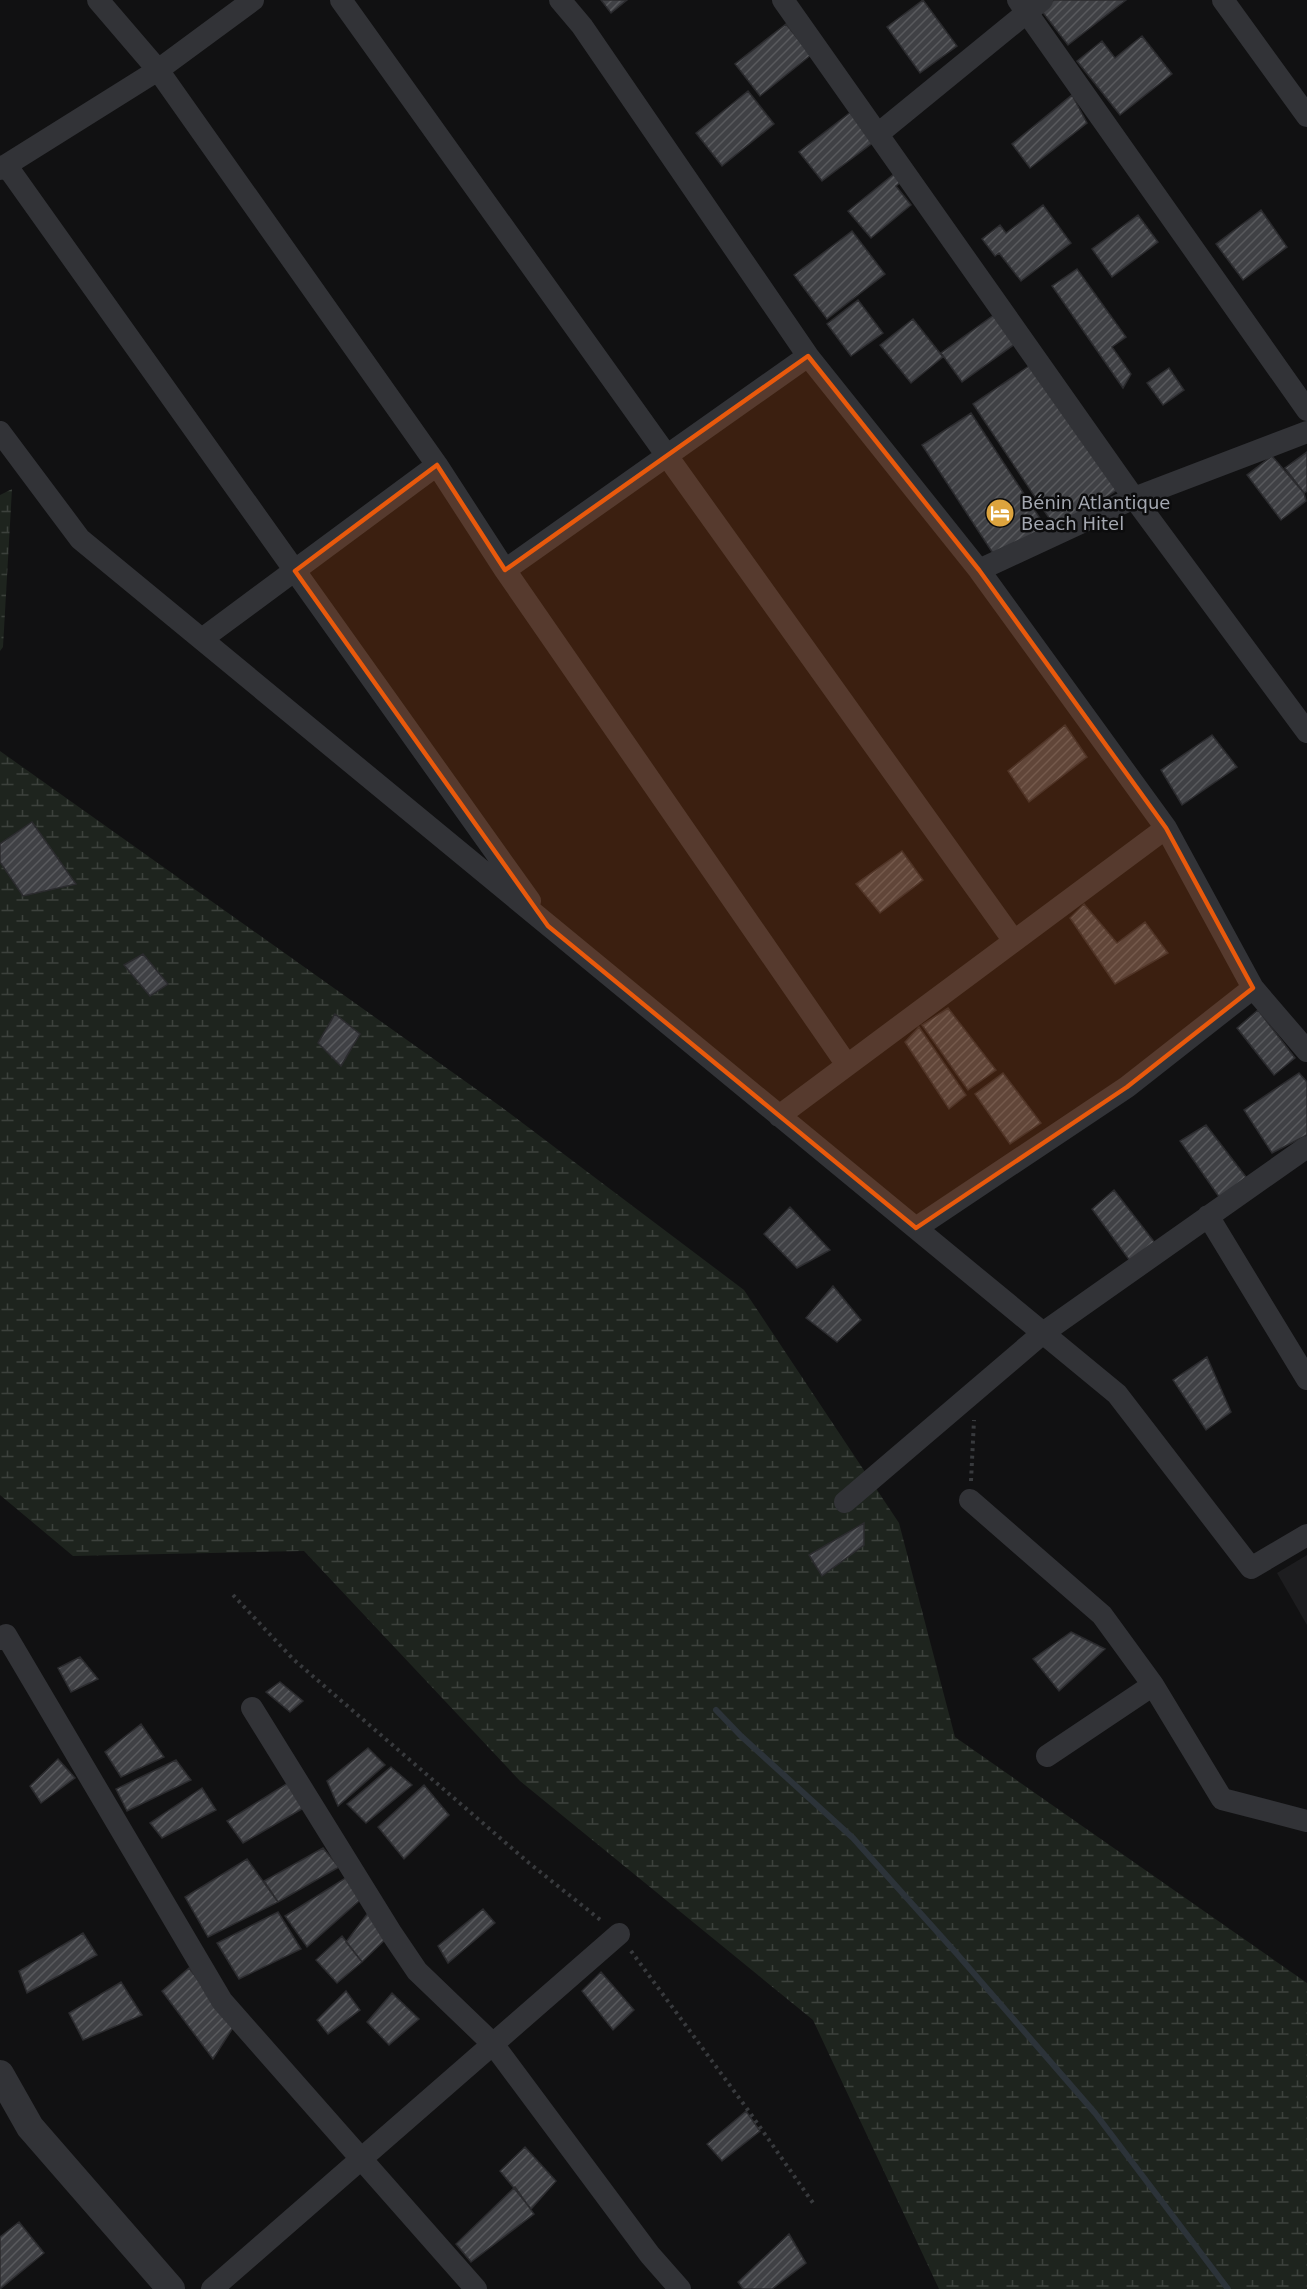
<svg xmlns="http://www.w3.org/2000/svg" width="1307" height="2289" font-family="'DejaVu Sans',sans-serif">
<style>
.built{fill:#1d1d1f}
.wetland{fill:url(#wetland-marsh)}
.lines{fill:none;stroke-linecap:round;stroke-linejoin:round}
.stream{stroke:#2c3339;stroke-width:6}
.building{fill:url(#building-hatch);stroke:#2b2b2e;stroke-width:1.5}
.path{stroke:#383a3d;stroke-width:4;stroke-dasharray:3 4.5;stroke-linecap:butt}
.minor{stroke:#323337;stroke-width:22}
.tertiary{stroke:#323337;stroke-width:28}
.marked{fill:#e8590c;fill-opacity:0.2;stroke:#e8590c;stroke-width:4.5;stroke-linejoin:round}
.labels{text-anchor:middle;stroke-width:5;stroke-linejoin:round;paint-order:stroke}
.poi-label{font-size:18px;fill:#a4a8b1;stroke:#0c0c0d;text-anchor:start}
</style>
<defs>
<pattern id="wetland-marsh" width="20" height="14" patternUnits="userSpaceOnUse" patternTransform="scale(1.5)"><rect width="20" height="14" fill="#1e241e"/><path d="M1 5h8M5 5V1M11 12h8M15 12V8" fill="none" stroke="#3c413c"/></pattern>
<pattern id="building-hatch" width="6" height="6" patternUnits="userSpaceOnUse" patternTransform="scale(1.5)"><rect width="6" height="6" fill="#404145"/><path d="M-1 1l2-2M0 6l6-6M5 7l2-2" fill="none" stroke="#595a5d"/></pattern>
</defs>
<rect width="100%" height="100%" fill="#111112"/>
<path class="built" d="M1307,1555v70l-30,-52z"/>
<path class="wetland" d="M12,489l-9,158 -3,4v-156z
M0,751l500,355 244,184 155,233 56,214 352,246v306h-368l-126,-269 -293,-239 -216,-230 -231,5 -73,-61z"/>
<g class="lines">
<path class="stream" d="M716,1710l25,26 112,102 104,116 138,159 133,176"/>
</g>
<path class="building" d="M601,0h26l-16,13z
M923,0l34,46 -37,27 -33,-46z
M1054,0h72l-58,45 -27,-35z
M786,24l25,31 -51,41 -25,-32z
M1142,36l30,38 -52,41 -43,-54 25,-20 13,17z
M748,91l26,33 -52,42 -26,-33z
M1072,95l15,28 -57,45 -18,-24z
M856,108l23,30 -57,43 -23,-29z
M899,170l7,8 -10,8 15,19 -40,33 -23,-27z
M1043,205l28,38 -50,38 -22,-28 -4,3 -13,-17 18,-14 6,8z
M1261,210l26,37 -44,33 -27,-36z
M1138,215l20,27 -46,35 -20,-28z
M852,231l33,43 -58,45 -33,-44z
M1077,269l49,68 -14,10 19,27 -8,14 -71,-102z
M858,300l25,33 -32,23 -24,-32z
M998,312l21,29 -57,41 -21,-29z
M913,319l30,38 -32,26 -31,-38z
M1032,364l85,126 -60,40 -84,-126z
M1169,368l15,22 -21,15 -16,-22z
M971,413l74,113 -49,32 -74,-113z
M1307,452v39l-3,2 -19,-25z
M1272,456l32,37 2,8 -25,19 -34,-45z
M1065,725l22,32 -58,45 -21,-31z
M1212,735l25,32 -55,38 -21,-35z
M32,822l44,62 -53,12 -23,-34v-18z
M902,851l21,29 -43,33 -24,-29z
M1084,904l33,39 28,-21 23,31 -53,31 -45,-66z
M143,954l25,30 -18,12 -26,-31z
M948,1008l48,62 -28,20 -46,-65z
M1258,1010l37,48 -21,17 -37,-47z
M335,1014l25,20 -19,32 -23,-23z
M919,1027l47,68 -17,14 -44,-67z
M1003,1073l38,50 -31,21 -35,-50z
M1299,1073l8,9v53l-35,18 -28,-43z
M1206,1125l40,52 -24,24 -42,-60z
M1114,1190l52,67 -25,19 -49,-67z
M790,1207l40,43 -33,18 -33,-34z
M833,1286l28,34 -24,22 -31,-24z
M1207,1357l24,55 -25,18 -33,-50z
M864,1523v22l-42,31 -13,-21z
M1071,1632l34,17 -46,42 -26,-32z
M80,1657l18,22 -27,13 -13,-24z
M280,1682l23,19 -13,11 -24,-20z
M141,1724l23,33 -43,20 -16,-25z
M368,1748l17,17 -47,41 -11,-25z
M58,1759l17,19 -34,25 -11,-17z
M176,1760l15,20 -64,31 -11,-22z
M391,1767l21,18 -46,38 -19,-19z
M288,1783l19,23 -64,37 -16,-22z
M424,1785l25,30 -45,44 -26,-32z
M202,1788l14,22 -54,28 -12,-15z
M323,1848l16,19 -61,35 -14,-21z
M247,1859l31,43 -70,35 -23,-40z
M347,1877l13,23 -53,47 -22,-31z
M483,1909l12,14 -47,40 -10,-17z
M278,1912l23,37 -62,30 -22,-36z
M368,1913l22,22 -28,27 -16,-20z
M83,1933l14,22 -70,38 -8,-22z
M342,1936l20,26 -25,21 -21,-23z
M189,1968l45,58 -21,33 -51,-68z
M601,1972l33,38 -21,20 -31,-39z
M121,1982l21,33 -59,25 -14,-27z
M346,1991l14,19 -32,24 -11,-14z
M392,1993l27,26 -30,26 -22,-23z
M746,2111l14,20 -38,30 -15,-17z
M525,2147l31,34 -25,28 -31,-38z
M515,2187l19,27 -63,48 -15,-18z
M19,2222l25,31 -44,36v-52z
M789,2234l17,29 -34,26h-29l-5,-7z"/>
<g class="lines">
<path class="path" d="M971,1481l3,-61
M233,1595l60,64 236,204 74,59
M631,1951l117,159 65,93"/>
<path class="minor" d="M98,0l60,70 279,395 68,105 342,495
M341,0l673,941
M560,0l22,26 226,330 171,214 187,258 87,160 54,63
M783,0l351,498 173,234
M1018,0l289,410
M1223,0l84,116
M878,134l164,-134
M6,165l524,736
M0,169l158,-99 95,-70
M0,432l80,107 1037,855 134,174 56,-33
M505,570l303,-214
M979,570l155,-72 173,-66
M202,639l235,-174
M779,1116l387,-288
M1208,1216l99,163
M916,1228l211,-141 126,-99
M970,1500l132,115 51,70 69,114 85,22
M845,1502l198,-169 264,-186
M0,1639l6,-4 216,366 254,288
M252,1708l140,226 25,37 76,73 157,211 30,34
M1047,1756l106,-71
M212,2289l407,-355"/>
<path class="tertiary" d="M0,2074l30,53 141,162"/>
</g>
<path class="marked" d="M808,356l171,214 187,258 87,160 -126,99 -211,141 -368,-302 -253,-355 142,-106 68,105z"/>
<defs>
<g id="hotel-disc" transform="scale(1.5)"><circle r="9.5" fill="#dda43e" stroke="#0c0c0d"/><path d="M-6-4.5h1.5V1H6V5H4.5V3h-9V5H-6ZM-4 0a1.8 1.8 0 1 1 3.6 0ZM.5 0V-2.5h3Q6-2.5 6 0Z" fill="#fff"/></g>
</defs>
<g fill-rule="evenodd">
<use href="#hotel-disc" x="1000" y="513"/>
</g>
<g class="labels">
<g class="poi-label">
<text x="1021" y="509">Bénin Atlantique<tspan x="1021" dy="21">Beach Hitel</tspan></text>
</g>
</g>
</svg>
